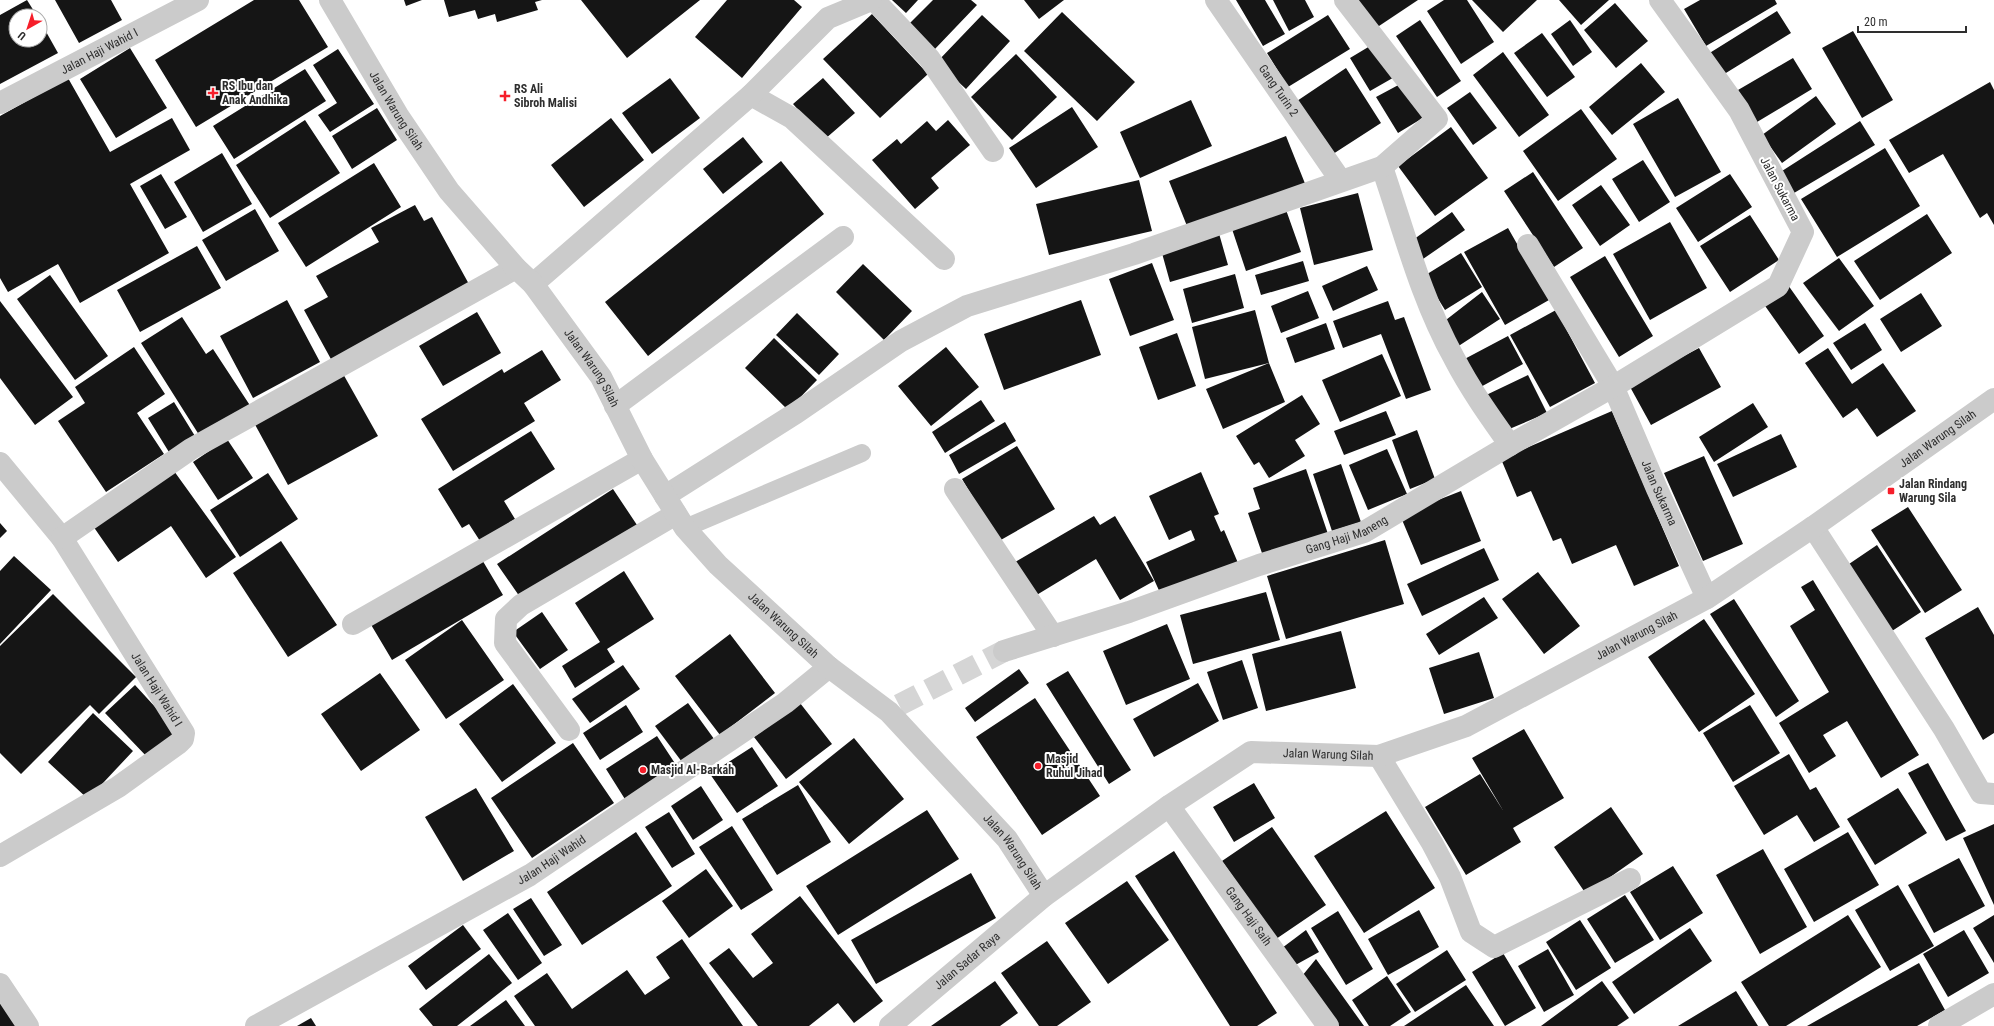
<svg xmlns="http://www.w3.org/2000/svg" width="1994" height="1026" font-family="'Roboto Condensed',sans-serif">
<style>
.building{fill:#151515}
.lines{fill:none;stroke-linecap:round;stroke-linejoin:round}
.minor-tunnel{stroke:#d5d5d5;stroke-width:22;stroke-dasharray:22 11;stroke-linecap:butt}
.service{stroke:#cbcbcb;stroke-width:18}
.minor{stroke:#cbcbcb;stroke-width:22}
.tertiary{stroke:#cbcbcb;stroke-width:22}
.poi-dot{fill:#f61e2a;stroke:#fff;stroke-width:1.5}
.labels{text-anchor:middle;stroke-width:4;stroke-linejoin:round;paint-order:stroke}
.street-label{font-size:12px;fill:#2e2e2e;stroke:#fff}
.poi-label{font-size:12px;font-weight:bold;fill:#2e2e2e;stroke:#fff;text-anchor:start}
</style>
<rect width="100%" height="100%" fill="#fff"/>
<path class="building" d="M27,0l10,16h-21v24h24v-19l18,32 -58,31v-69z
M55,0h56l11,20 -43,23z
M254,0h45l29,47 -132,80 -41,-67z
M404,0h18l-16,6z
M444,0h98l-7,2 3,8 -41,12 -2,-8 -17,5 -3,-9 -26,7z
M581,0h119l-73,58z
M727,0h67l8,7 -60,71 -47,-41z
M892,0h26l-12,13z
M933,0h38l6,5 -43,45 -26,-25z
M1024,0h40l-25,19z
M1236,0h29l20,34 -22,12z
M1273,0h32l9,17 -25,14z
M1356,0h62l-42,28z
M1444,0h23l27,42 -33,22 -34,-53z
M1472,0h65l-34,32z
M1559,0h50l-28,25z
M1700,0h75l2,4 -71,42 -22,-37z
M1615,3l33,38 -32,27 -32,-38z
M1777,11l14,22 -70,43 -13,-22z
M1062,12l73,70 -38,39 -73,-70z
M872,14l56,60 -48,44 -57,-59z
M982,15l28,26 -44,48 -29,-27z
M1328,15l22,34 -62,38 -21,-34z
M1420,20l41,61 -24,16 -41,-61z
M1570,20l22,32 -19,14 -22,-32z
M1853,31l40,69 -31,18 -40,-70z
M1542,33l33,44 -28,20 -33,-44z
M1375,43l23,32 -28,16 -20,-33z
M130,48l37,60 -51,30 -36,-59z
M338,49l36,55 -44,28 -12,-17 19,-12 -24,-38z
M1503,52l46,63 -30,22 -46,-62z
M1016,54l41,43 -45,43 -41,-43z
M1793,58l19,31 -55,33 -19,-32z
M1641,63l24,29 -53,43 -23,-28z
M1346,68l35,55 -48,31 -39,-51z
M305,69l21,32 -92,58 -21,-33z
M68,78l42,74 62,-34 18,32 -60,34 39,69 -89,50 -22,-39 -50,28 -8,-14v-162z
M670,78l30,40 -48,36 -30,-41z
M823,78l32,35 -30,26 -32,-35z
M1404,82l22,34 -28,17 -22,-36z
M1990,82l4,8v135l-7,-12 -7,5 -37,-64 -34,19 -20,-33z
M1470,92l27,36 -24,17 -26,-37z
M1816,96l20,28 -54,39 -20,-28z
M1678,98l43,74 -46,25 -42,-73z
M1191,100l21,46 -72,32 -20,-46z
M1072,107l26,40 -62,41 -27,-40z
M377,108l20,32 -45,29 -20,-33z
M1581,109l36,50 -59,42 -35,-50z
M611,118l33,42 -60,47 -33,-42z
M305,120l35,53 -70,45 -34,-53z
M948,120l22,25 -39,33 8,10 -24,21 -43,-49 25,-21 4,5 26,-23 9,10z
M1860,121l15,24 -81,48 -12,-22z
M1451,127l37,51 -53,38 -37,-50z
M1286,136l20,50 -117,45 -20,-50z
M743,137l20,25 -40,32 -20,-25z
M1885,148l35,58 -83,51 -36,-58z
M222,153l30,51 -49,28 -29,-50z
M1643,160l27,42 -31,20 -27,-43z
M781,161l43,53 -176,142 -43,-54z
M374,163l27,44 -95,60 -28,-44z
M1533,172l50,76 -29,19 -50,-76z
M161,174l26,43 -22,12 -25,-43z
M1730,174l22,33 -54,35 -22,-34z
M1139,180l13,51 -103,24 -13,-51z
M1601,185l29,40 -30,21 -28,-41z
M1358,193l15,57 -59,15 -14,-57z
M415,205l9,16 8,-4 38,69 -138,75 -28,-51 24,-13 -12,-21 63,-34 -8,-14z
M1285,207l16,45 -55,19 -15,-45z
M255,209l24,42 -53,30 -24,-41z
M1452,212l13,18 -42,29 -13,-17z
M1927,214l25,39 -72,47 -26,-39z
M1750,215l29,45 -49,32 -30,-46z
M1670,222l37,66 -57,32 -37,-66z
M1508,228l41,72 -44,25 -41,-73z
M1218,230l10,35 -58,17 -10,-36z
M197,246l24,42 -81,44 -23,-42z
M1461,253l21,34 -37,23 -21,-34z
M1605,256l48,80 -34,21 -49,-80z
M1839,258l35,48 -35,25 -36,-48z
M1303,261l6,20 -48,14 -6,-20z
M1152,263l22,57 -44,16 -21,-57z
M863,264l49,47 -28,29 -48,-48z
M1367,266l11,24 -45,21 -11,-25z
M1235,274l9,34 -52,15 -9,-34z
M50,275l58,81 -33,24 -58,-81z
M1788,285l36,51 -25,18 -36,-51z
M1308,291l11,27 -38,15 -10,-27z
M1482,292l18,27 -43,28 -15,-24z
M1921,293l21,33 -41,26 -21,-33z
M287,300l33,62 -67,36 -33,-62z
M1081,300l20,55 -97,35 -20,-56z
M0,301l73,96 -38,28 -35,-47z
M1388,301l7,19 9,-3 27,73 -25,9 -25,-65 -38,14 -10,-27z
M1255,310l14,53 16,39 -62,27 -17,-40 63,-26 -64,16 -13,-52z
M1556,310l39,73 -45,24 -40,-72z
M477,312l24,41 -58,33 -24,-40z
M797,313l42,41 -20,21 -43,-40z
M182,317l24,37 7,-5 38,58 -50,31 -60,-95z
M1326,323l9,26 -40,14 -9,-25z
M1865,323l17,27 -31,20 -18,-27z
M1177,333l19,53 -38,14 -19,-53z
M1508,336l15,28 -48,26 -18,-27z
M774,338l43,42 -29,30 -43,-42z
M134,347l31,47 -28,19 27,41 -58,38 -48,-71 27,-18 -10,-16z
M946,347l33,40 -48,39 -33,-40z
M1699,348l22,39 -70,38 -22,-40z
M1828,348l24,36 31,-21 33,48 -39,26 -20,-29 -14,10 -38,-55z
M542,350l19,30 -37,23 11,18 -82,50 -32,-52 81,-50 2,4z
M1382,354l19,42 -61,26 -18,-42z
M342,372l36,64 -90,49 -35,-64z
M1528,375l19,38 -40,17 -25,-33z
M1302,395l18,29 -25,16 10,16 -36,22 -10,-16 -5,3 -18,-29z
M981,400l14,21 -50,32 -13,-21z
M174,402l24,39 -26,16 -24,-39z
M1753,403l15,24 -54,35 -15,-25z
M1386,411l10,24 -52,20 -10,-24z
M1612,411l67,155 -45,20 -18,-41 -44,19 -11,-26 -8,3 -22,-50 -14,6 -16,-38z
M1005,422l11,19 -57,33 -10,-19z
M1417,430l18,49 -25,10 -18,-49z
M531,431l24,38 -51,32 11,18 -35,22 -11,-17 -7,4 -24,-39z
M1781,434l16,33 -64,30 -16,-33z
M227,439l26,39 -35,22 -25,-38z
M1017,446l38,63 -56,32 -37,-62z
M1387,449l20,45 -39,16 -19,-45z
M1704,456l39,88 -40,17 -39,-88z
M1341,464l20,58 -29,9 -19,-57z
M1306,469l22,65 -65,22 -15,-43 12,-4 -7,-21z
M174,471l62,86 -30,21 -35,-52 -53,36 -25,-36z
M1201,472l18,42 -5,2 7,16 3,-2 14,33 -76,34 -16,-35 49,-22 -4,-10 -22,10 -20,-44z
M268,473l30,46 -58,38 -30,-47z
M613,489l24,36 -115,75 -25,-36z
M1461,491l20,50 -60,24 -21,-50z
M1908,507l54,83 -37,23 -54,-83z
M1094,516l6,9 15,-9 39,65 -34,19 -24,-41 -66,40 -20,-34z
M0,523l7,8 -7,7z
M1385,540l19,64 -118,35 -19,-63z
M281,541l56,84 -49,32 -55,-84z
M1877,545l44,67 -29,19 -43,-67z
M1484,548l15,32 -77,36 -15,-32z
M14,556l37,34 -51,54v-73z
M481,558l22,37 -111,65 -22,-37z
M624,571l30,48 -47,30 8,13 -40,26 -13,-22 38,-24 -25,-39z
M1538,572l42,54 -36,28 -42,-55z
M1813,580l106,175 -38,23 -34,-57 -24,14 13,21 -27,17 -30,-50 50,-31 -39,-66 25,-16 -14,-23z
M1266,592l14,48 -87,24 -13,-49z
M53,594l83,83 -37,37 -9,-9 -69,69 -21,-21v-107z
M1484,597l14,21 -59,37 -13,-21z
M1734,599l65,102 -23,16 -66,-103z
M1978,607l16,28v98l-11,7 -58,-102z
M542,612l26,38 -28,19 -27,-37z
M1704,619l51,75 -56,38 -51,-75z
M462,620l42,60 -58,39 -41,-59z
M1167,624l23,55 -64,26 -23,-54z
M1341,631l15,57 -90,23 -14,-57z
M730,634l45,59 -55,42 -45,-59z
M1479,652l15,46 -50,16 -15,-46z
M1242,660l16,48 -35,12 -16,-48z
M623,665l17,24 -50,34 -18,-24z
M1019,669l10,14 -54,39 -10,-14z
M1068,671l63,99 -22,14 -63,-100z
M380,673l40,57 -59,41 -40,-57z
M1198,683l21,38 -65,36 -21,-38z
M513,684l43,59 -54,39 -43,-58z
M135,685l44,48 -29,27 -45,-47z
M1035,698l65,98 -58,39 -66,-98z
M688,703l29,40 -32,23 -30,-40z
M800,703l32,41 -46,35 -32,-42z
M626,705l17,27 -43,28 -17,-27z
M1750,705l30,48 -47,29 -30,-49z
M93,713l40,38 -45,48 -40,-37z
M1524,729l40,69 -51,30 8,14 -55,33 -41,-68 55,-33 24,38 -32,-54z
M657,736l23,35 -52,33 -22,-35z
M854,738l50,61 -55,45 -50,-62z
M573,743l41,60 -82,55 -41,-60z
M752,747l26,39 -41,27 -27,-39z
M1789,754l21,36 6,-3 24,40 -26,15 -17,-27 -33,20 -30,-49z
M1928,763l38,68 -20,10 -38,-68z
M1254,783l21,35 -41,24 -21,-35z
M798,785l33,57 -54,33 -35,-56z
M701,786l22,34 -30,20 -22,-34z
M476,788l38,63 -51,30 -38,-64z
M1898,788l29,45 -52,32 -28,-46z
M1611,807l32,47 -57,40 -32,-47z
M927,810l32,49 -121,76 -32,-49z
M1386,811l49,77 -71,45 -50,-77z
M669,812l26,42 -23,14 -27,-41z
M1994,824v81l-31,-67z
M732,826l41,64 -32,20 -42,-63z
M1272,827l54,78 -50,34 -54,-78z
M636,832l36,54 -90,59 -35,-53z
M1848,832l31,53 -65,37 -30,-53z
M1763,849l44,78 -47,27 -44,-79z
M1174,851l103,162 -20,13h-27l-95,-150z
M1959,858l26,48 -51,27 -26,-48z
M1673,866l30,47 -43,27 -30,-48z
M706,869l27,37 -44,32 -27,-37z
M971,873l25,45 -120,66 -25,-44z
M1127,881l42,59 -61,44 -43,-61z
M1898,885l36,61 -44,25 -35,-61z
M1625,895l29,45 -39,23 -28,-44z
M800,896l83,105 -29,22 -16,-20 -29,23h-51l-49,-63 20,-15 24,30 20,-15 -22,-29z
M531,898l31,47 -18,11 -31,-47z
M1419,910l20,37 -51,28 -20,-36z
M1338,911l35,58 -27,16 -35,-57z
M508,913l34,50 -24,17 -35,-50z
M1848,915l33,52 -95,59h-17l-28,-44z
M1994,915v48l-21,-35z
M1580,920l31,48 -35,22 -30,-48z
M463,925l18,24 -55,41 -18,-24z
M1690,928l22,33 -78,53 -22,-32z
M1306,930l13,22 -29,16 -12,-17z
M1964,930l25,43 -41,24 -25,-43z
M682,939l61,87h-208l-21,-30 33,-23 25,36 55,-39 18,25 25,-17 -14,-21z
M1047,941l44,61 -34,24h-18l-38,-53z
M1548,949l26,46 -30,17 -26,-46z
M1447,950l19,30 -51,32 -19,-28z
M1503,953l33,55 -31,18 -33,-54z
M489,954l23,29 -55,43h-24l-14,-17z
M1316,959l48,67h-27l-35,-50z
M1919,963l26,47 -28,16h-110z
M1387,976l24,36 -21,14h-21l-17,-26z
M995,981l23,32 -18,13h-69z
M1602,981l27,37 -12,8h-76z
M1466,985l28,41h-90z
M1736,991l22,35h-80z
M0,996l19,30h-19z
M506,1000l19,26h-55z
M311,1018l5,8h-19z"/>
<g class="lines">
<path class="minor-tunnel" d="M899,705l105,-54"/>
<path class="service" d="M685,528l177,-75"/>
<g class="minor">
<path d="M874,0l55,58 64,93"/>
<path id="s1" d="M1216,0l125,181"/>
<path d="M751,95l41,23 152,141"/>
<path id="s2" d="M0,103l198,-103"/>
<path d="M1382,167c22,64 39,132 72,191 16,31 36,59 56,87"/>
<path id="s3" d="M1528,245l85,141 44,103 50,109"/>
<path d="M533,284l218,-189 77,-77 43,-18"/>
<path d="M615,406l228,-169"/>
<path id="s4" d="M0,463l62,75 122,195 -1,6 -4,4 -61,44 -118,69"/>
<path d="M955,489l98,147"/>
<path d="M665,496l131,-83 105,-72 66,-35 167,-52 248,-87 55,-48 -92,-119"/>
<path d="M1813,527l131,202 37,64 13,1"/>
<path d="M62,538l129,-89 325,-181"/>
<path d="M353,624l289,-165"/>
<path id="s5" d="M1004,651l125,-39 130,-47 105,-33 146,-87 106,-60 162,-99 25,-54 -64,-122 -79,-110"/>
<path d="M569,730l-64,-87 1,-24 15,-14 155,-91"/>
<path d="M1379,756l53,87 18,34 21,55 23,15 136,-68"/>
<path id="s6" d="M1169,806l159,220"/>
<path d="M0,984l28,42"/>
<path id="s7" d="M256,1026l274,-151 255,-172 44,-36"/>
<path d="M1939,1026l55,-32"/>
</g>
<g class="tertiary">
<path id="s8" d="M330,0l69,117 50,74 67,77 17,16 68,93 41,82 43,69 33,37 111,102 60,45 118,127 37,57"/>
<path id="s9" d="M890,1026l154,-130 125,-90 82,-54 128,4 87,-30 241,-128 106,-71 181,-128"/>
</g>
</g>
<g class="poi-dot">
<path d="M211 87h4v4h4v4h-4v4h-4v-4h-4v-4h4z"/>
<path d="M503 90h4v4h4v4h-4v4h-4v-4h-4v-4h4z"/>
<rect x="1887" y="487" width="8" height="8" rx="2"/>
<circle cx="1038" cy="766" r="4"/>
<circle cx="643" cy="770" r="4"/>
</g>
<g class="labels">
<g class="street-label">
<text dy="4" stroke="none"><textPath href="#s2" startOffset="112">Jalan Haji Wahid I</textPath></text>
<text dy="4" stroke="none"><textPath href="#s1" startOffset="110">Gang Turin 2</textPath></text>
<text dy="4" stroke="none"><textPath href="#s8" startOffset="129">Jalan Warung Silah</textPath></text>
<text transform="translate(1780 189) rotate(62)" y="4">Jalan Sukarma</text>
<text dy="4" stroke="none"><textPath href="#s8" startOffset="453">Jalan Warung Silah</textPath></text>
<text dy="4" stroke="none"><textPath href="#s9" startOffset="1227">Jalan Warung Silah</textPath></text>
<text dy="4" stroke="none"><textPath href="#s3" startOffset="281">Jalan Sukarma</textPath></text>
<text dy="4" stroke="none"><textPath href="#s5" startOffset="362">Gang Haji Maneng</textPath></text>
<text dy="4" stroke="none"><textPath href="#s8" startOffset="777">Jalan Warung Silah</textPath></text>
<text dy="4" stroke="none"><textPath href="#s9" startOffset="867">Jalan Warung Silah</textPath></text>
<text dy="4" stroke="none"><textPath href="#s4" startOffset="276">Jalan Haji Wahid I</textPath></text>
<text dy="4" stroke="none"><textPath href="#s9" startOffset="531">Jalan Warung Silah</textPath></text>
<text dy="4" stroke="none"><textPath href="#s8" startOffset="1101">Jalan Warung Silah</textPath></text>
<text dy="4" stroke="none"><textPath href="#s7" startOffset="339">Jalan Haji Wahid</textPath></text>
<text dy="4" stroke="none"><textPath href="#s6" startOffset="136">Gang Haji Saih</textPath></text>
<text dy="4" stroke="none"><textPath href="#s9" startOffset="101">Jalan Sadar Raya</textPath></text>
</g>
<g class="poi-label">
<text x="222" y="90">RS Ibu dan<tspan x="222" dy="14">Anak Andhika</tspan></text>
<text x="514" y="93">RS Ali<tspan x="514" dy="14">Sibroh Malisi</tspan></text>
<text x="1899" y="488">Jalan Rindang<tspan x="1899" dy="14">Warung Sila</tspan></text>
<text x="1046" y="763">Masjid<tspan x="1046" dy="14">Ruhul Jihad</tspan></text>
<text x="651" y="774">Masjid Al-Barkah</text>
</g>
</g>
<g transform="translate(28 28) rotate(219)"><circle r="19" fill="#ffffff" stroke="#ababab"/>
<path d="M0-3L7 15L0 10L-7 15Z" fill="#f61e2a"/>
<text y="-6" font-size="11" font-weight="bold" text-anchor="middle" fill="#2e2e2e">U</text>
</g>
<path d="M1858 26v6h108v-6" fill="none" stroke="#2e2e2e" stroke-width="2"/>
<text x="1864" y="26" font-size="12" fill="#2e2e2e" stroke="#ffffff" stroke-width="3" paint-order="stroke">20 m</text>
</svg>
